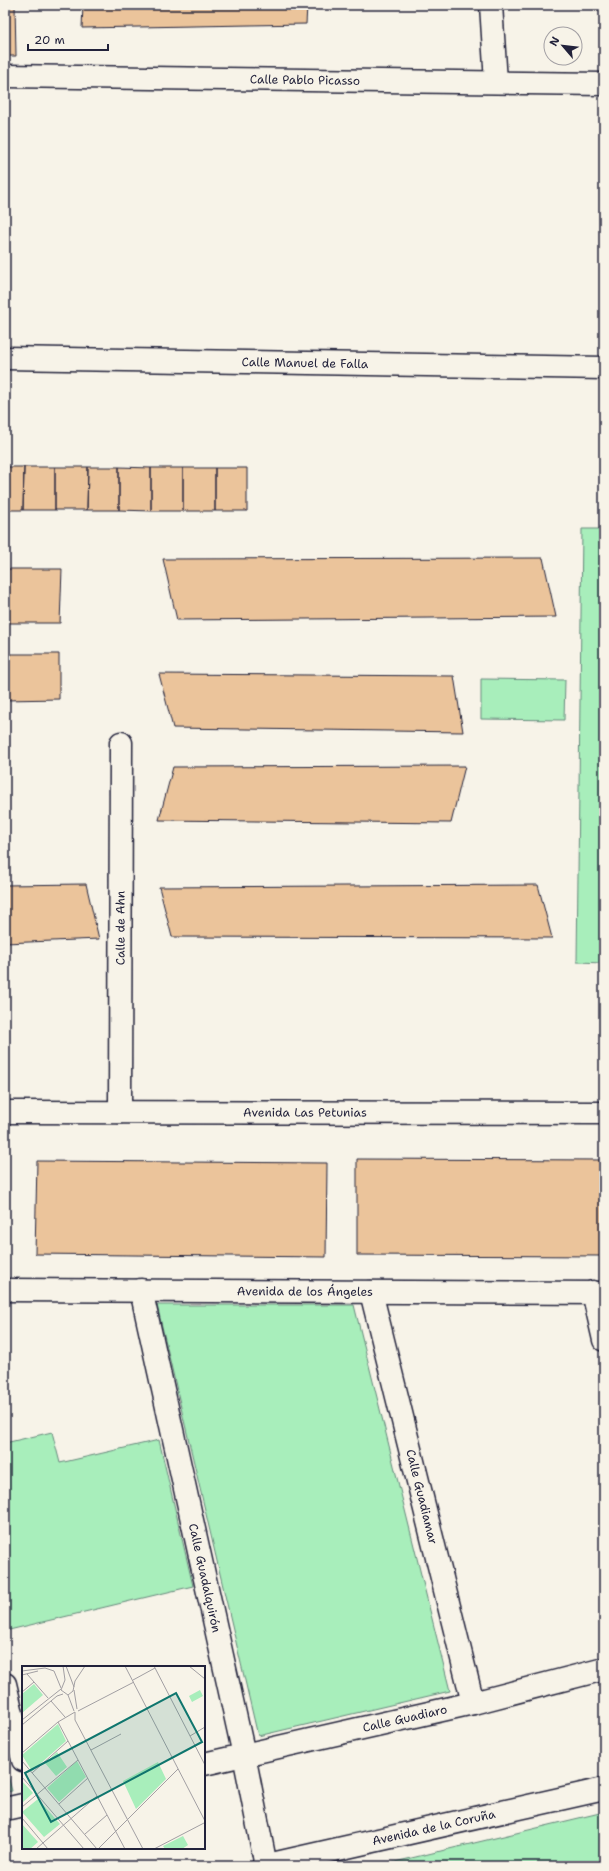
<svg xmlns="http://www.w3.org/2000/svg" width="609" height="1871" font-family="'Shantell Sans',sans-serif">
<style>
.green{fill:#a8eebb;stroke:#65887b}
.building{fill:#ebc49b;stroke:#22223b}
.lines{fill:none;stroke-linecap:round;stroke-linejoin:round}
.minor-casing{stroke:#22223b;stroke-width:25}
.minor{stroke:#f7f3e8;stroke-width:22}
.labels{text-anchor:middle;stroke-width:3;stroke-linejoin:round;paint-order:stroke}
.street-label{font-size:12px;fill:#22223b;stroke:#f7f3e8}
.inset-road{fill:none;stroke:#a29fa3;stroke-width:1}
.view{fill:#0f766e;fill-opacity:0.15;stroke:#0f766e;stroke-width:2}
.inset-edge{fill:none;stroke:#22223b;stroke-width:2}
</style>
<rect width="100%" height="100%" fill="#f7f3e8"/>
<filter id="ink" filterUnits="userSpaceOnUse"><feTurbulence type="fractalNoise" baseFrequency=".025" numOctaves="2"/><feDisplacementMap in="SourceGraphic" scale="8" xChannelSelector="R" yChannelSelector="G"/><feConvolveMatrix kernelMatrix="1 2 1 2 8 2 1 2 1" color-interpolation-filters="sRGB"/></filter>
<g filter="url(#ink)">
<path class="green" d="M582,529h22v434l-27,-1z
M481,679l84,1 -1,40 -83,-1z
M157,1305h197l96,386 -192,45z
M52,1432l8,31 99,-23 34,146 -188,45v-188z
M5,1764l7,27 -7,1z
M604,1812v54h-226z"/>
<path class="building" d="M5,5h10l1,51h-11z
M83,5h224l-1,19 -224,4z
M5,467h19l-1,43h-18z
M24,467h31v43h-32z
M55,467h33l-1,43h-32z
M88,467h31v43h-32z
M119,467l32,1v43l-32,-1z
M151,468h32v43h-32z
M183,468h32v43h-32z
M215,468h32v43h-32z
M543,558l13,59 -379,3 -14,-61z
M5,569h57l-2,54h-55z
M5,654h54v45l-54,1z
M159,674l295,2 9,56 -290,-4z
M465,766l-14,57 -292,-3 14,-53z
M86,884l13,55 -94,4v-58z
M538,885l14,53 -380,-1 -13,-50z
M357,1159l247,1v96l-247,-1z
M37,1161l290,2 -1,94 -291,-3z"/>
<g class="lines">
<g class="minor-casing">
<g id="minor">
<path d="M491,5l5,77"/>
<path id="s1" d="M5,76l599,8"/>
<path id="s2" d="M5,358l599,10"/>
<path id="s3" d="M5,1112l599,1"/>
<path id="s4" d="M120,1112l1,-369"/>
<path id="s5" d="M5,1290l599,3"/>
<path id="s6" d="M141,1290l103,465 22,111"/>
<path id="s7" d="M371,1292l102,411"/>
<path d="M593,1292l11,48"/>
<path d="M5,1684l18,76"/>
<path id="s8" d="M204,1764l269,-61 131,-34"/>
<path d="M5,1809l18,-4"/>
<path id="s9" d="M263,1866l341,-77"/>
</g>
</g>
<use href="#minor" class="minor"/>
</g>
</g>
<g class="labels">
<g class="street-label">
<text dy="4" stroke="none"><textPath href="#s1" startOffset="300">Calle Pablo Picasso</textPath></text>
<text dy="4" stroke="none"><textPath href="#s2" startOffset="300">Calle Manuel de Falla</textPath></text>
<text dy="4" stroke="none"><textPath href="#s4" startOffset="184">Calle de Ahn</textPath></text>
<text dy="4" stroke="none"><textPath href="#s3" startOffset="300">Avenida Las Petunias</textPath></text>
<text dy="4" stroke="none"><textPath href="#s5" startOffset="300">Avenida de los Ángeles</textPath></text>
<text dy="4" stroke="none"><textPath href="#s7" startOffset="211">Calle Guadiamar</textPath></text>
<text dy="4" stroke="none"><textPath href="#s6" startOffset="295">Calle Guadalquirón</textPath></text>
<text dy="4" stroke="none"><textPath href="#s8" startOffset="206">Calle Guadiaro</textPath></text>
<text dy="4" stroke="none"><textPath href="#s9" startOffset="175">Avenida de la Coruña</textPath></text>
</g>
</g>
<g transform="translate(22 1666)">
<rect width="183" height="183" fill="#f7f3e8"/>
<path d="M12,18l9,11 -21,18v-19zM178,24l3,6 -11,6 -3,-6zM36,58l8,17 -34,30 -10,-16zM35,86l10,15 -11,9 -11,-13zM55,95l9,16 -27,25 -12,-14zM136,96l8,17 -30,30 -13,-28zM0,115l11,12 -11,10zM16,133l22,25 -16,13 -22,-25zM0,158l16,18 -8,7h-8zM161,170l5,9 -6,4h-17l-2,-3z" fill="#a8eebb"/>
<path class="inset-road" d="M41,0l2,14 -4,10 7,5 5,-4 2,-10 10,-15M44,0l8,21M103,0l80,155M132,0l51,99M167,0l16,13M0,5l23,-3 9,3M32,5l7,17M5,8l21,24M0,9l16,-4M111,14l22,-12M52,24l3,19M0,26l12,-10M46,29l6,16M29,35l14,16M56,45l56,-29M53,46v8l68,129M0,54l39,-31M36,56l67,127M0,59l35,-29 6,-2M168,70l15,-9M69,84l30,-16M0,87l36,-31 17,-10M0,95l75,88M10,107l36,-32M0,111l62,72M37,138l29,-26M0,141l56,-47M0,152l26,31M63,168l22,-19M14,183l61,-53M76,183l80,-80M132,183l50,-26"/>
<path class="view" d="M154,27l26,49 -151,80 -26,-49z"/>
<rect width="183" height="183" class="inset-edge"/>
</g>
<rect width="609" height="1871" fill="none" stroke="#f7f3e8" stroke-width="20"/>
<rect x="10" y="10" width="589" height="1851" fill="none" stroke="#22223b" stroke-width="1.5" filter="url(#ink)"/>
<g transform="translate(563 46) rotate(298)"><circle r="19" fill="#f7f3e8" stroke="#a29fa3"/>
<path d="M0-3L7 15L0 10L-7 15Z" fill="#22223b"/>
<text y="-6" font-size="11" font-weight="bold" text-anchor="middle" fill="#22223b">N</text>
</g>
<path d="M28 44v6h80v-6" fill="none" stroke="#22223b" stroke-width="2"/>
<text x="34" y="44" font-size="12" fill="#22223b" stroke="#f7f3e8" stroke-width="3" paint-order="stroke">20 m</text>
</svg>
